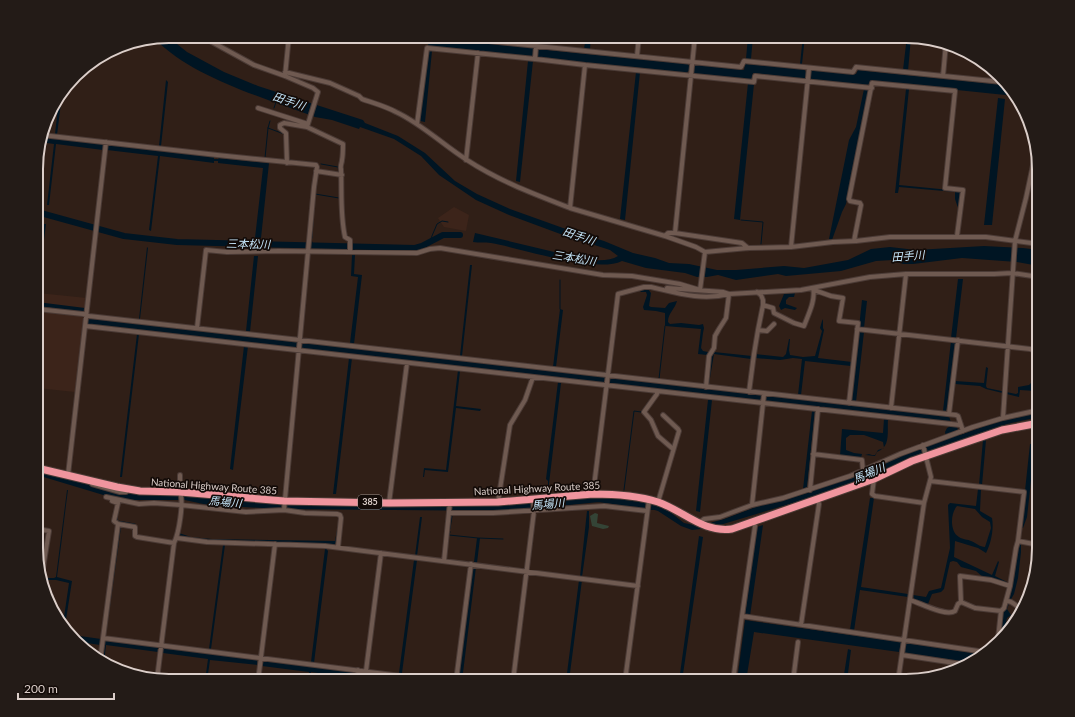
<svg xmlns="http://www.w3.org/2000/svg" width="1075" height="717" font-family="Lato,'Noto Sans JP',sans-serif">
<style>
.built{fill:#3c241a}
.green{fill:#344436}
.water{fill:#001523;fill-rule:evenodd}
.lines{fill:none;stroke-linecap:round;stroke-linejoin:round}
.stream{stroke:#001523;stroke-width:1}
.river{stroke:#001523;stroke-width:6}
.street-casing{stroke:#4b3b36;stroke-width:6}
.highway-casing{stroke:#4b3b36;stroke-width:9}
.street{stroke:#6f5a51;stroke-width:4}
.highway{stroke:#f0959e;stroke-width:7}
.labels{text-anchor:middle;stroke-width:3.5;stroke-linejoin:round;paint-order:stroke}
.shield{fill:#130b08;stroke:#9f948f;stroke-width:1}
.shield-label{font-size:9px;font-weight:bold;fill:#dbcec9}
.street-label{font-size:10px;fill:#dbcec9;stroke:#130b08}
.water-label{font-size:11px;font-style:italic;fill:#c5e6fa;stroke:#130b08}
.rim{fill:none;stroke:#dbcec9;stroke-width:2}
</style>
<rect width="100%" height="100%" fill="#301f17"/>
<path class="built" d="M454,207l15,8 -3,16 -22,-4 -6,-9z
M38,293l49,5 -12,94 -38,-4v-85z"/>
<path class="green" d="M595,513l3,1 -1,9 12,3 -1,2 -5,1 -11,-3 -2,-10z"/>
<path class="water" d="M167,36l20,16 37,20 34,14 105,34 2,3 33,13 27,17 30,28 22,13 33,15 53,19 41,13 29,12 22,5 14,5 20,1 28,6h19l48,-4 20,2 44,-8 23,-11 19,-2 26,3 68,-4 39,2 16,2v16l-22,-4 -55,-4 -49,6h-10l-10,-4 -17,1 -35,10 -55,5 -8,-2 -42,6 -18,-5 -11,2h-10l-12,-4 -39,-5 -24,-7c-26,13 -101,-13 -131,-18 -6,-1 -12,0 -18,-1l2,-9 92,22c14,4 39,9 51,1l-8,-6 -47,-15 -54,-20 -33,-15 -37,-25 -18,-19 -27,-17 -34,-12 -1,2 -27,-9 -17,-3c-50,-19 -122,-39 -160,-78z
M429,36l104,11 1,3h4v-1l150,15 1,2 6,1v-2h4l45,5 1,-6 54,4 6,2 1,2h4l2,-2 44,4 2,-4 147,15 10,11 -145,-15 -2,5 -57,-7 -1,-2h-5v2l-52,-6 -1,7 -58,-6v-2l-6,-1 -1,2 -149,-15 -1,-3h-4l-1,3 -104,-11z
M586,36h5l-1,14 -6,-1z
M748,36h5l-2,23h-5z
M803,36h2l-3,28h-2z
M907,36l4,1 -3,34 -5,-1z
M427,51h5l-7,71 -5,-1z
M528,61h5l-13,121 -4,-1z
M636,72h4l-15,148 -5,-1z
M166,80l2,2 -7,64h-2z
M748,83l6,1 -14,136 -6,-1z
M864,89l5,1 -23,114 -4,8 -10,28 -3,-1 20,-99 7,-13z
M906,89h3l-10,96 61,6 1,2 -4,29 1,-14 -3,-9v-7l-56,-5 -1,6h-3z
M62,95l-5,40 -2,-1 4,-36z
M998,98l7,1 -13,126h-8z
M42,137l61,7v2h4l1,-1 106,12v2h4l1,-1 50,5 -8,75h-6l8,-70 -45,-5v-2h-4v2l-54,-7 -9,75 -2,-1 9,-74 -51,-6v-2h-4v2l-47,-6 -7,61h-2l7,-61 -14,-2z
M42,224h4l-9,71v-31z
M147,247l1,1 -8,71h-1z
M352,255h3l-1,19 8,1 -8,69 -4,-1 8,-66 -7,-1z
M254,256h4l-8,76 -4,-1z
M470,265h2l-10,91h-2z
M958,279h5l-7,59h-5z
M648,289l3,4 -2,13 2,1 14,1 4,-5 8,-2c-2,8 -9,12 -9,21l2,2 11,-1 18,2 4,-1 1,4 -1,5 -2,15 2,3 5,1 -1,3 -9,-1 3,-25 -36,-3v-13l-9,-2 -12,-1 -1,-3 4,-12 -1,-3h-5l-2,-2z
M795,293l-1,4h-5l-3,3v4l11,4 -2,2 -10,-2 -4,2 -2,-4 5,-12z
M862,300l5,1 -3,27h-5z
M37,302l48,6 -1,3 -1,1 -46,-6z
M560,309l3,1 -7,57h-3z
M90,318l207,24v2l5,-2 303,34v3l5,1v-3l152,18 4,3v-3l183,21 3,10 5,1 3,8 42,-15 37,-8v5l-32,7 -100,35 -41,19 -21,7 -49,17 -86,26 -18,2 -11,-4 -23,-15 -13,-4 1,-4 14,4 10,5 14,11 15,3 25,-7 37,-14 21,-4 28,-9 52,-18 38,-18 47,-17 -2,-7 2,-4 2,-1 -1,-5 -183,-20v-2l-3,-1 -1,3 -152,-18 1,-2 -5,-1 -1,3 -303,-35v-2l-4,-1v3l-208,-24 -1,-1v-5z
M823,319v9l1,2 -6,28 34,4 -1,4 -46,-5 -4,34h-3l4,-36 -9,-1 -13,2 -25,-2v-4l28,3 3,-3 3,-15h1l-1,11 1,5 13,2 12,-1 7,-25 -2,-3 2,-7z
M859,332h5l-8,70h-5z
M137,334h2l-17,143h-2z
M951,341l5,1 -7,66h-2l-1,4 -3,-1z
M244,346h4l-15,124 -3,-1z
M714,352l38,4 -1,3 -37,-5 -5,30h-1l3,-28z
M1035,353h4l-2,20 2,7 -5,6 1,5 -15,-1 -1,7 -33,-8 -6,-3 -25,-2v-3l29,2 2,-16 2,1 -2,18 1,2 29,6 2,-1v-6l11,-2 4,-4z
M349,358h3l-16,136h-3z
M458,370l2,1 -4,35 25,3 -1,2 -24,-3 -8,64 -23,-2 -1,7h-1l1,-9 22,2z
M558,382l3,1 -13,109v-11l-2,-2z
M708,400h4l-12,112 -4,-1z
M812,411h3l-8,76 -4,2z
M884,419h4c-1,13 3,28 -11,33l-2,4 -10,-1 4,-1 3,1h3l3,-5 6,-2 -1,-6 -19,-7h-14l-4,3v12l8,3 8,1 -1,4 -21,-2 2,-27 41,4z
M983,440h3l-4,45h-3z
M1030,444h5l-8,73 -4,11h-2z
M978,489h3l-1,22 12,7c2,11 -1,25 -6,35l-8,-5 -23,-7 -1,16 38,18 6,-14 1,1 -4,14 14,7 -25,-5 -8,-7 -15,-4 -4,-5 -4,-1 -3,1 -6,27 -3,3 -9,2 -4,10h-2l-12,-5 -1,-4 13,2 3,-6 12,-3 9,-40 -2,-43 2,-2 26,3zM957,506l18,3 7,8 8,5 1,6 -6,19c-5,0 -9,-4 -14,-6 -3,-2 -8,-1 -12,-4 -9,-5 -9,-23 -2,-31z
M67,490h1c-4,29 -7,58 -11,87l15,4 -7,45 -2,-2 6,-41 -13,-3h-14v-2h12l2,-1z
M870,498h4l-13,89 47,7v3l-48,-7 -6,41 -4,-1z
M587,511h2v16l-7,50h-2z
M420,517h2l-5,39h-2z
M339,519l-2,23 -3,3c-28,-2 -57,-3 -86,-4 -23,-1 -47,1 -69,-6v-2l12,4 21,2 123,2z
M763,525l-13,91 -5,-1 12,-88z
M120,527h1l-15,109z
M699,536l4,1 -21,144h-3z
M477,538h3l-3,25h-2l-1,-1z
M1019,543h2v9l-3,26 -4,16 -4,7 -3,8 4,6 -4,3 -2,8 1,6 -6,5 3,-26 7,-18 4,-15z
M223,545h2l-14,104h-2z
M326,548l2,3 -14,112 -3,-1 14,-113z
M416,559l1,1 -15,113h-3l15,-113z
M473,567h3l-14,114h-4z
M579,580h3l-13,101h-3z
M745,620l156,22v4l4,1 1,-4 76,11 -9,9 -68,-10v-4l-5,-1 -1,4 -145,-20 -8,49h-9z
M73,635l28,4 -1,6 -20,-3z
M105,640l53,7v5l-52,-7 -2,18 -2,-1z
M163,648l94,12 1,5 -48,-5 -3,21h-2l3,-22 -45,-6z
M848,649l3,1 -4,31h-4z
M264,660l91,12 -1,6 -43,-6 -1,9h-2l1,-9 -47,-6z
M360,673l62,8h-41l-21,-4z"/>
<g class="lines">
<path class="stream" d="M274,108l2,-6
M268,128l16,6
M265,158l3,-30 2,-7
M289,160l13,2
M305,162l12,1
M321,164l17,3 1,5
M315,194l24,4
M741,220l22,2 -2,22
M346,231l1,5
M312,238l2,-33
M312,242v3
M429,243l8,-19 5,-3 6,1
M256,249l2,-4
M354,250v-4
M560,280v29
M659,379l6,-53
M624,490l10,-79 7,1 14,-19
M118,511l-1,9 1,1 17,3
M450,529l2,-13
M450,532l-1,3 29,3 25,1"/>
<path class="river" d="M37,212l87,24 53,6 238,6 7,-2 21,-11h17
M37,472l83,25h65l24,5 70,4 229,2 91,-9 53,8"/>
<g class="street-casing">
<path id="street" d="M201,36l53,29 31,11
M289,36l-4,40 28,12 5,4 -11,35
M441,36l300,31 3,-6 109,11 3,-5 146,15
M536,46l-1,13 50,6 -15,143 95,28 31,11 9,5 43,-4 43,-1 42,-5 23,-1 34,-4h96l53,7
M637,56l2,-20
M585,65l169,17 1,-6 117,12
M285,72l45,11 29,13 3,3c11,4 23,7 34,13 26,12 47,33 71,48 32,21 67,34 103,48
M943,76l3,-33
M258,108l50,16
M417,124l10,-76 108,11
M42,135l175,20 99,10 1,2 -3,20 -30,323
M466,160l12,-107
M287,163l-1,-30 -6,-5v-3l4,-2 23,4 36,17c0,5 0,11 -1,16 0,3 -2,6 -1,9 1,23 -1,45 4,68l5,3v12
M316,171l26,4
M675,233l20,-197
M665,236l3,-3h7l67,10 6,5
M854,241l7,-36 -1,-2 -10,-2 -1,-2 23,-116 83,8 -10,97 18,2 -6,46
M791,247l18,-179
M667,288l56,4 6,2 72,-4 69,-13 36,-3h88l18,-1 27,4
M700,290l5,-38
M814,290l17,6 12,2 -4,23 19,2 -9,80
M757,292l4,3 2,5v5l-5,25 9,1 7,-7
M763,305l10,3 1,5 20,10 10,3c4,-11 12,-26 9,-38
M37,309l46,5 6,2 867,99 2,1 5,15
M85,326l678,77 197,22
M197,328l9,-78 21,2 52,-1 138,2 13,-4 10,-1 163,27 29,1 48,8 20,6
M857,329l173,20 9,3
M657,391v3l-13,18 7,8 7,16 15,13
M749,392l5,-38 4,-24
M891,408l15,-134
M949,414l9,-74
M1003,418l12,-177 11,-43 10,-47
M813,454l49,6 1,11
M68,475l38,-333
M874,479l-2,15 3,2 49,7
M930,481l94,11 -6,49 -2,7 -6,38 -6,22 -3,3 -3,28
M92,484l28,8h6l1,-3
M810,490l8,-81
M593,494l25,-200 26,-7h7c26,6 51,14 78,7l-3,24 -7,11 -4,7 -1,12 -5,8 -3,31
M106,497l33,7 15,-1 27,2 65,7 38,-2 21,3 32,1 3,1 1,3 -3,29
M112,501l6,2 -4,18 4,3
M498,502l12,-77 15,-25 8,-23
M658,502l21,-71 -1,-2 -15,-14
M389,503l18,-140
M752,505l12,-111
M450,513h43l111,-7 43,5
M699,523l5,-4 16,-2 32,-12 31,-7 67,-22 50,-22 73,-27 30,-9 36,-8
M37,529l12,2 -7,43 -1,1
M177,538l30,4 118,4 313,40
M1018,541l21,4
M444,561l6,-59
M47,595l4,1
M910,600c10,3 36,17 45,11l3,-7 3,-2 14,6 26,3
M1007,601c7,0 8,6 14,7
M961,602l-1,-26 31,4 19,6
M742,616l13,-90
M801,625l18,-121 -2,-5
M103,638l337,43
M902,655l66,10
M100,661l18,-137 17,3v9l2,1 37,6
M366,671l15,-118
M157,679l17,-136c5,-10 10,-41 6,-51v-17
M258,681l17,-137
M356,681l2,-11
M456,681l15,-117
M513,681l21,-170 -1,-11
M625,681l24,-181
M733,681l9,-65 243,36
M793,681l5,-39
M898,681l26,-178 7,-26 -8,-32"/>
</g>
<g class="highway-casing">
<path id="highway" d="M37,468l80,19 23,4 40,1 104,9 105,2 109,-1 95,-8c20,0 46,2 65,8 26,9 45,31 74,27l142,-50 38,-18 49,-17 41,-14 37,-7"/>
</g>
<use href="#street" class="street"/>
<use href="#highway" class="highway"/>
</g>
<g class="labels">
<rect class="shield" x="358" y="495" width="24" height="14" rx="3"/>
<g class="shield-label">
<text x="370" y="505">385</text>
</g>
<g class="street-label">
<text transform="translate(214 486) rotate(4)" y="4">National Highway Route 385</text>
<text transform="translate(537 488) rotate(-3)" y="4">National Highway Route 385</text>
</g>
<g class="water-label">
<text transform="translate(289 101) rotate(19)" y="4">田手川</text>
<text transform="translate(579 236) rotate(19)" y="4">田手川</text>
<text transform="translate(248 244) rotate(1)" y="4">三本松川</text>
<text transform="translate(908 256) rotate(-4)" y="4">田手川</text>
<text transform="translate(574 258) rotate(9)" y="4">三本松川</text>
<text transform="translate(869 473) rotate(-23)" y="4">馬場川</text>
<text transform="translate(225 502) rotate(5)" y="4">馬場川</text>
<text transform="translate(548 504) rotate(-5)" y="4">馬場川</text>
</g>
</g>
<path d="M0 0H1075V717H0ZM169 43H906A126 126 0 0 1 1032 169V548A126 126 0 0 1 906 674H169A126 126 0 0 1 43 548V169A126 126 0 0 1 169 43Z" fill="#231b17" fill-rule="evenodd"/>
<path class="rim" d="M169 43H906A126 126 0 0 1 1032 169V548A126 126 0 0 1 906 674H169A126 126 0 0 1 43 548V169A126 126 0 0 1 169 43Z"/>
<path d="M18 693v6h96v-6" fill="none" stroke="#dbcec9" stroke-width="2"/>
<text x="24" y="693" font-size="12" fill="#dbcec9" stroke="#130b08" stroke-width="3" paint-order="stroke">200 m</text>
</svg>
